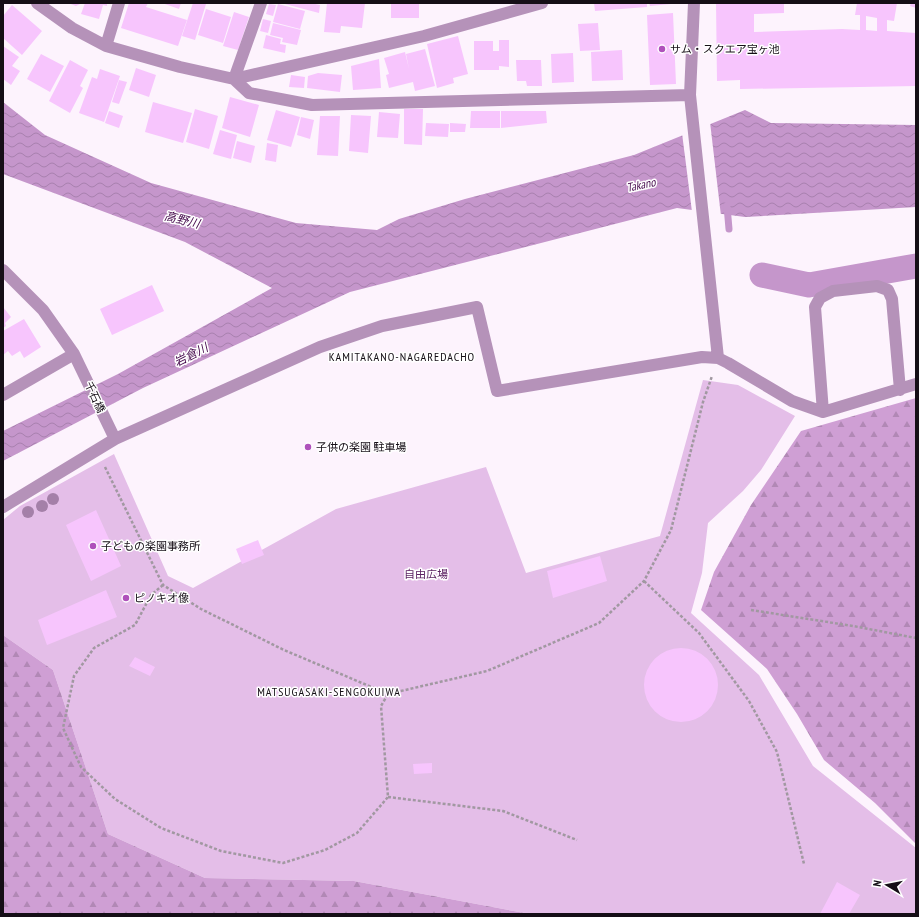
<svg xmlns="http://www.w3.org/2000/svg" width="919" height="917" font-family="'PT Sans Narrow','Noto Sans JP',sans-serif">
<style>
.green{fill:#e4bee8}
.forest{fill:url(#forest-firs)}
.water{fill:url(#water-waves)}
.pier{fill:#fdf3fd}
.lines{fill:none;stroke-linecap:round;stroke-linejoin:round}
.stream{stroke:#c596cb;stroke-width:7}
.canal{stroke:#c596cb;stroke-width:25}
.building{fill:#f7c5fd;fill-rule:evenodd}
.path{stroke:#a198a1;stroke-width:2.5;stroke-dasharray:3 2;stroke-linecap:butt}
.minor{stroke:#b592b9;stroke-width:12}
.tree{fill:#a480a8}
.poi-dot{fill:#af51bb;stroke:#fff;stroke-width:1.5}
.labels{text-anchor:middle;stroke-width:3;stroke-linejoin:round;paint-order:stroke}
.poi-label{font-size:11px;fill:#150e16;stroke:#fff;text-anchor:start}
.street-label{font-size:11px;fill:#150e16;stroke:#fff}
.park-label{font-size:11px;fill:#5b2162;stroke:#fff}
.water-label{font-size:12px;font-style:italic;fill:#43074b;stroke:#fff}
.neighbourhood-label{font-size:12px;letter-spacing:1px;fill:#150e16;stroke:#fff}
</style>
<defs>
<pattern id="forest-firs" width="22" height="20" patternUnits="userSpaceOnUse"><rect width="22" height="20" fill="#cf9fd4"/><path d="M5 1l3.5 6h-7zM16 11l3.5 6h-7z" fill="#b188b5"/></pattern>
<pattern id="water-waves" width="16" height="10" patternUnits="userSpaceOnUse"><rect width="16" height="10" fill="#c596cb"/><path d="M0 5q4-4 8 0t8 0" fill="none" stroke="#a880ae"/></pattern>
</defs>
<rect width="100%" height="100%" fill="#fdf3fd"/>
<path class="green" d="M703,380l35,5 57,31 -34,54 -18,21 -35,32 -6,50 -11,40 68,62 54,91 103,82v66h-386l-176,-33 -149,-3 -97,-44 -55,-164 -50,-35v-115l17,-14 94,-52 54,122 25,12 143,-79 150,-42 40,106 134,-37z"/>
<path class="forest" d="M916,398v446l-41,-41 -51,-43 -27,-46 -30,-45 -66,-59 13,-38 37,-67 50,-74z
M3,635l50,35 55,164 97,44 149,3 176,33h-527z"/>
<path class="water" d="M3,102l42,33 106,48 145,40 81,7 22,-11 66,-20 169,-44 111,-45 26,13 145,2v82l-171,10 -68,-9 -327,84 -207,96 -140,73v-30l115,-57 154,-86 -87,-46 -182,-68z"/>
<path class="pier" d="M710,122l11,94 -29,-4 -10,-79z"/>
<g class="lines">
<path class="stream" d="M727,206l2,23"/>
<path class="canal" d="M762,275l47,10 107,-19"/>
</g>
<path class="building" d="M68,3h14l-6,3z
M85,3h22v3l-4,-1 -4,14 -18,-5z
M129,3h19l-2,4 41,13 -9,26 -57,-18z
M162,3h19l-2,6z
M193,3l13,1 -11,36 -13,-4z
M281,3h30l9,2 -1,8z
M327,3h38l-3,25 -21,-2 -1,7 -16,-1z
M391,3h28v15h-28z
M594,3h53v4l-52,4z
M649,3h22v1l-21,2z
M716,3h68v10l-30,1v18l88,-3 18,1v-15h-5l2,-12h40l-3,18 -7,-1v11l29,2v53l-176,3v-9l-23,1zM866,16l11,2v13l-11,-1z
M911,3h5v5l-6,-2z
M269,4l7,1 -3,11 -7,-2z
M278,4l27,7 -5,18 -27,-7z
M12,5l30,26 -20,24 -19,-17v-22z
M206,9l25,8 -8,26 -25,-8z
M234,12l15,5 -11,33 -15,-4z
M673,13l3,71 -26,1 -3,-70z
M263,19l8,2 -3,12 -8,-2z
M273,23l28,7 -4,15 -15,-3 1,-4 -13,-3z
M598,23l2,27 -20,1 -2,-27z
M266,35l15,4 -1,5 6,1 -1,8 -22,-5z
M458,36l10,38 -15,4 1,5 -17,5 -10,-44z
M499,40h10v27l-10,-1v4h-25v-29h19v10h6z
M3,46l16,11 -7,9 8,5 -9,14 -8,-6z
M425,49l10,37 -20,5 -2,-9 -24,6 -3,-13 3,-1 -5,-16 21,-6 4,17 -3,-15z
M622,50l1,30 -31,1 -1,-29z
M573,53l1,29 -22,1 -1,-29z
M41,54l23,12 -14,26 -23,-13z
M379,59l2,29 -28,2 -2,-24z
M70,60l18,10 -8,16 3,2 -13,25 -21,-12z
M516,60h25l1,26h-15l-1,-5h-9z
M136,68l20,7 -7,22 -20,-7z
M100,69l20,7 -16,46 -25,-9 13,-36 5,2z
M318,73l24,2 -2,17 -33,-4 1,-12z
M291,75l14,2 -1,11 -15,-1z
M119,80l8,2 -8,22 -7,-2z
M230,97l29,8 -9,32 -28,-9z
M153,102l39,11 -9,30 -38,-11z
M195,109l23,7 -9,33 -23,-7z
M404,109h19l-1,36 -18,-1z
M276,110l24,7 -9,30 -24,-7z
M109,111l14,5 -4,12 -14,-5z
M471,111h29v17h-30z
M501,111h45l1,12 -46,5z
M379,112l21,2 -2,24 -21,-1z
M351,115l20,1 -3,37 -19,-2z
M320,116h20l-2,40 -21,-1z
M301,117l13,3 -4,19 -13,-4z
M426,123l23,1 -1,13 -23,-1z
M450,123l16,1 -1,8h-15z
M220,130l17,5 -6,24 -18,-5z
M237,141l18,5 -4,17 -18,-5z
M267,143l11,2 -2,17 -11,-2z
M152,285l12,26 -52,24 -12,-26z
M3,307l8,10 -6,6 1,3 -3,2z
M24,319l17,28 -17,11 -4,-7 -8,5 -4,-5 -5,4v-24z
M96,510l25,56 -30,15 -25,-56z
M258,540l6,15 -22,9 -6,-15z
M600,556l7,25 -54,17 -6,-27z
M106,590l11,27 -70,28 -9,-25z
M644 685a37 37 0 1 1 74 0a37 37 0 1 1-74 0Z
M135,657l20,10 -5,9 -21,-10z
M432,763v10l-18,1 -1,-10z
M837,882l23,13 -11,19h-29z"/>
<g class="lines">
<path class="path" d="M105,467l58,118 38,24 83,41 104,44 99,-23 112,-48 45,-42 27,-51 32,-128 9,-26
M644,581l55,52 50,68 28,51 27,112
M163,585l-12,10 -16,30 -41,23 -20,28 -11,52 18,39 34,32 46,29 60,23 62,12 42,-13 32,-17 31,-36 -7,-91 7,-12
M751,610l102,16 63,12
M388,797l115,14 74,29"/>
<path class="minor" d="M37,3l35,25 34,18 74,21 54,12 190,-43 118,-33
M261,3l-27,76 15,14 63,12 378,-10 4,-92
M106,46l13,-43
M690,95l28,263
M3,270l40,40 31,44 41,85
M3,395l71,-41
M823,412l-8,-105 5,-9 13,-7 44,-5 11,4 4,9 8,91
M3,507l112,-68 205,-92 62,-21 95,-19 20,84 205,-34 16,1 10,5 64,38 31,11 93,-28"/>
</g>
<g class="tree">
<circle cx="53" cy="499" r="6"/>
<circle cx="42" cy="506" r="6"/>
<circle cx="28" cy="512" r="6"/>
</g>
<g class="poi-dot">
<circle cx="662" cy="49" r="4"/>
<circle cx="308" cy="447" r="4"/>
<circle cx="93" cy="546" r="4"/>
<circle cx="126" cy="598" r="4"/>
</g>
<g class="labels">
<g class="poi-label">
<text x="670" y="53">サム・スクエア宝ヶ池</text>
<text x="316" y="451">子供の楽園 駐車場</text>
<text x="101" y="550">子どもの楽園事務所</text>
<text x="134" y="602">ピノキオ像</text>
</g>
<g class="street-label">
<text transform="translate(95 397) rotate(65)" y="4">千石橋</text>
</g>
<g class="park-label">
<text x="426" y="578">自由広場</text>
</g>
<g class="water-label">
<text transform="translate(641 185) rotate(-12)" y="4">Takano</text>
<text transform="translate(182 220) rotate(14)" y="4">高野川</text>
<text transform="translate(191 355) rotate(-27)" y="4">岩倉川</text>
</g>
<g class="neighbourhood-label">
<text x="402" y="361">KAMITAKANO-NAGAREDACHO</text>
<text x="329" y="696">MATSUGASAKI-SENGOKUIWA</text>
</g>
</g>
<rect width="919" height="917" fill="none" stroke="#150e16" stroke-width="8"/>
<g transform="translate(887 885) rotate(280)" stroke="#ffffff" stroke-width="3" paint-order="stroke">
<path d="M0-3L7 15L0 10L-7 15Z" fill="#150e16"/>
<text y="-6" font-size="11" font-weight="bold" text-anchor="middle" fill="#150e16">N</text>
</g>
</svg>
